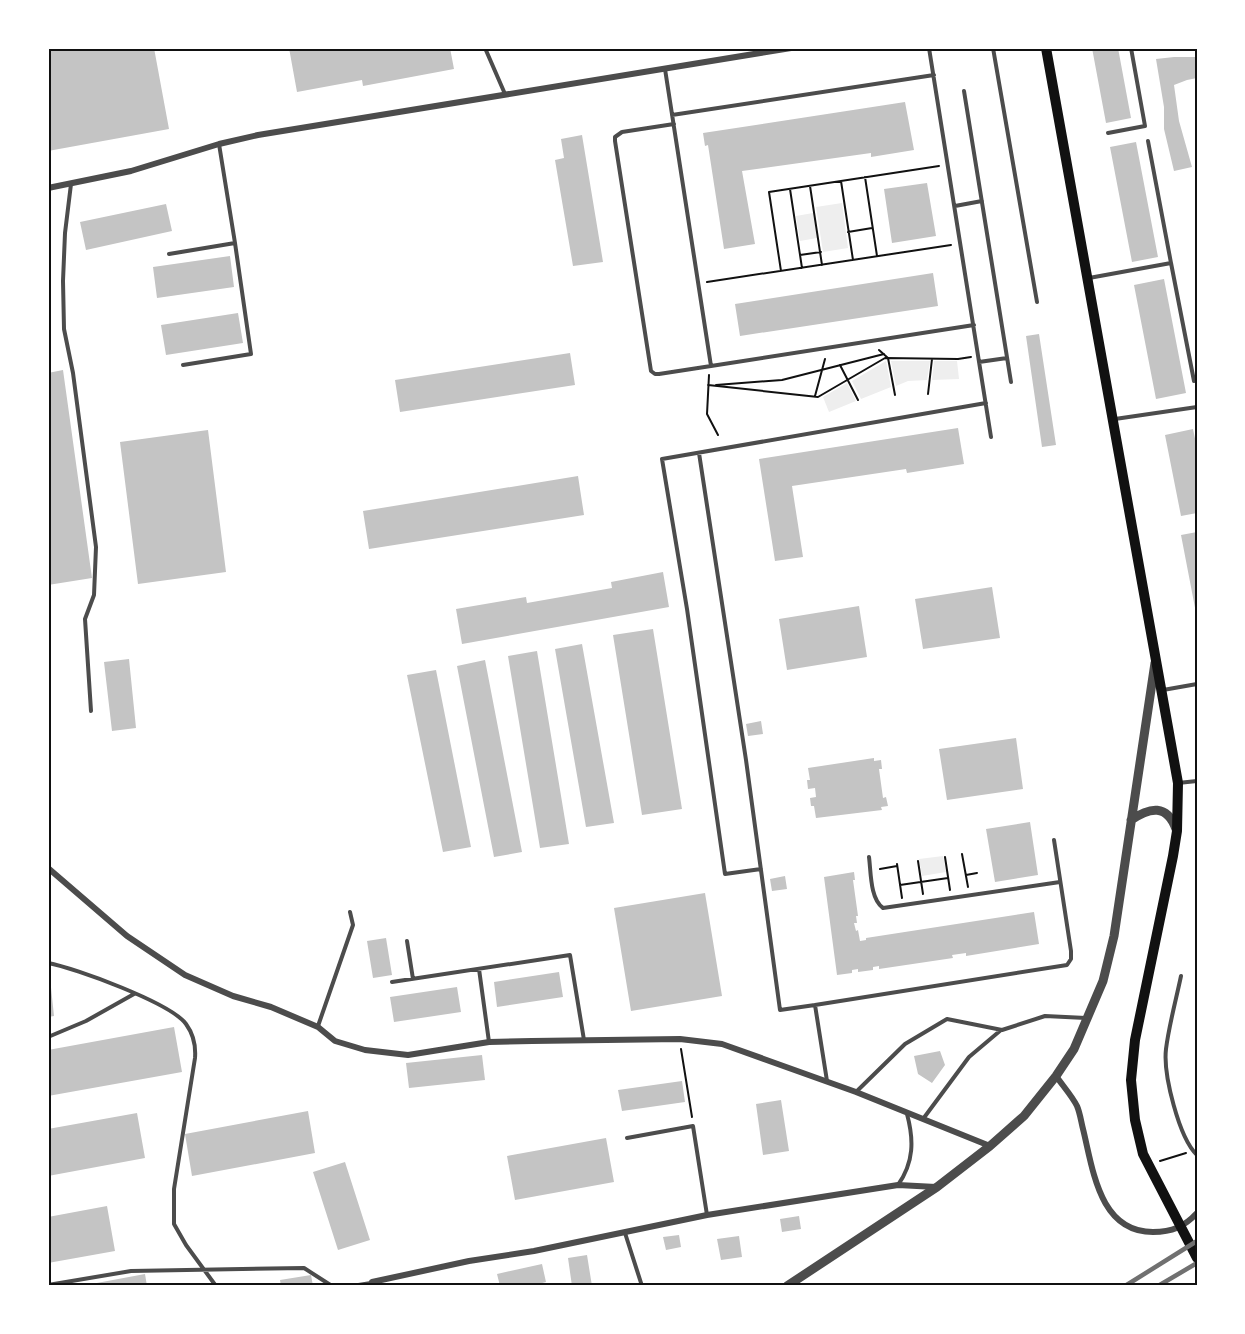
<svg xmlns="http://www.w3.org/2000/svg" width="1245" height="1334" font-family="'PT Sans Narrow',sans-serif">
<style>
.green{fill:#eee}
.building{fill:#c4c4c4}
.lines{fill:none;stroke-linecap:round;stroke-linejoin:round}
.path{stroke:#111;stroke-width:2}
.service{stroke:#4c4c4c;stroke-width:4}
.minor{stroke:#4c4c4c;stroke-width:6}
.tertiary{stroke:#4c4c4c;stroke-width:9}
.secondary{stroke:#111;stroke-width:10}
.rail{stroke:#707070;stroke-width:4.5}
.neatline{fill:none;stroke:#111;stroke-width:2}
</style>
<rect width="100%" height="100%" fill="#fff"/>
<path class="green" d="M842,203l6,45 -25,4 -7,-45z
M813,213l4,25 -17,3 -4,-25z
M886,361l5,26 -30,12 -9,-18z
M891,361h39l-3,19 -19,1 -12,5z
M934,361h23l2,18 -27,1z
M847,383l9,18 -27,11 -6,-15z
M943,856l3,16 -24,4 -3,-17z"/>
<path class="building" d="M48,48h106l15,81 -121,22z
M289,48h161l4,21 -91,17 -1,-6 -65,12z
M1092,48h26l13,70 -25,5z
M1174,57h23v21l-10,2 -13,5 5,36 13,46 -18,4 -10,-42v-22l-8,-48z
M905,102l9,48 -43,7v-4l-129,18 13,73 -31,5 -16,-104 -3,1 -2,-13z
M582,135l21,127 -30,4 -18,-106 9,-2 -3,-19z
M1136,142l22,115 -26,5 -22,-115z
M927,183l9,53 -44,7 -8,-54z
M166,204l6,27 -86,19 -6,-28z
M230,256l4,31 -77,11 -4,-31z
M933,273l5,33 -198,30 -5,-32z
M1164,279l22,114 -30,6 -22,-114z
M238,313l5,30 -77,12 -5,-30z
M1039,334l17,111 -14,2 -16,-111z
M570,353l5,32 -175,27 -5,-32z
M63,370l29,208 -44,7v-212z
M958,428l6,36 -57,9 -1,-4 -114,17 11,71 -28,4 -16,-102z
M1193,429l4,19v65l-16,3 -16,-81z
M208,430l18,142 -88,12 -18,-142z
M578,476l6,39 -215,34 -6,-38z
M1197,532v81h-1l-15,-78z
M663,572l6,35 -207,37 -6,-35 70,-12 1,6 85,-15 -1,-6z
M992,587l8,51 -77,11 -8,-50z
M859,606l8,51 -80,13 -8,-51z
M653,629l29,180 -40,6 -29,-180z
M582,644l32,179 -28,4 -31,-178z
M537,651l32,193 -29,4 -32,-192z
M129,659l7,69 -24,3 -8,-69z
M485,660l37,192 -28,5 -37,-191z
M436,670l35,177 -28,5 -36,-177z
M761,721l2,13 -15,2 -2,-12z
M1016,738l7,51 -76,11 -8,-51z
M874,758v3l7,-1 1,9h-3l4,29 3,-1 2,9 -7,1 1,3 -66,8 -2,-12h-3l-1,-8 6,-1 -1,-9 -7,1 -1,-9h3l-2,-12z
M1030,822l8,53 -43,7 -9,-53z
M854,872l1,8h-2l5,36h-2l1,7h-3l2,8 2,-1 2,11 6,-1v-2l168,-26 5,32 -73,12v-3l-14,2 1,3 -74,11v-3l-6,1v3l-15,2v-3l-6,1v3l-15,2 -13,-98z
M785,876l2,13 -15,2 -2,-12z
M705,893l17,103 -91,15 -17,-103z
M386,938l6,37 -19,3 -6,-37z
M559,972l4,25 -66,10 -3,-25z
M48,978h2l4,38 -6,1z
M457,987l4,25 -67,10 -4,-25z
M174,1027l8,45 -134,24v-46z
M940,1051l5,14 -13,18 -14,-9 -4,-18z
M482,1055l3,25 -76,8 -3,-25z
M682,1081l3,21 -63,9 -4,-21z
M781,1100l8,51 -26,4 -7,-51z
M308,1111l7,42 -123,23 -7,-42z
M137,1113l8,45 -97,18v-47z
M606,1138l8,44 -99,18 -8,-44z
M345,1162l25,78 -32,10 -25,-78z
M107,1206l8,45 -67,12v-46z
M799,1216l2,13 -19,3 -2,-13z
M679,1235l2,12 -15,3 -3,-13z
M739,1236l3,21 -21,3 -4,-21z
M587,1255l5,31h-20l-4,-28z
M542,1264l4,18 -15,4h-31l-3,-12z
M145,1274l2,12h-61v-1z
M311,1275l2,11h-32l-1,-6z"/>
<g class="lines">
<path class="path" d="M865,177l12,79
M841,181l12,79
M810,186l12,79
M790,189l12,79
M848,232l24,-4
M800,255l21,-3
M781,271l-12,-79 170,-26
M707,282l244,-37
M879,350l9,8 7,37
M840,365l18,35
M709,375l-2,39 11,21
M708,385l110,12 67,-39 73,1 13,-2
M716,385l66,-5 102,-26
M928,394l4,-35
M815,396l10,-37
M962,854l6,33
M945,857l5,33
M918,861l5,33
M897,864l5,34
M880,869l17,-3
M966,875l11,-2
M900,885l48,-7
M681,1049l11,68
M1160,1161l26,-8"/>
<path class="service" d="M485,48l20,46
M929,48l62,389
M993,48l44,254
M665,69l46,297 263,-41
M964,91l47,291
M672,115l262,-40
M674,124l-52,8 -7,5v4l36,230 4,3h4l52,-8
M1108,133l37,-7 -14,-78
M71,184l-6,49 -2,48 1,48 9,44 23,174 -2,48 -9,24 6,92
M955,206l27,-5
M169,254l66,-11 -16,-99
M1171,263l23,118
M1089,278l82,-15 -23,-122
M979,362l28,-4
M183,365l68,-11 -16,-111
M1115,419l82,-12
M699,453l47,307 34,250 35,-5
M1163,690l34,-6
M1178,783l19,-2
M869,857c2,15 1,42 14,51l177,-26
M761,869l-36,5 -38,-265 -25,-150 324,-56
M407,941l6,38
M48,963c27,5 123,40 138,61 8,11 10,21 9,34l-21,131v35l12,21 30,41
M479,969l10,73
M1181,976c-5,24 -12,49 -15,73 -3,25 13,89 31,106
M392,982l178,-27 14,85
M318,1026l35,-101 -3,-13
M48,1037l38,-16 48,-27
M827,1081l-12,-76 252,-40 4,-6v-8l-17,-111
M856,1092l49,-48 42,-25 55,11 43,-14 41,2
M923,1119l46,-62 32,-27
M627,1138l66,-12 14,89
M898,1185c16,-23 16,-45 9,-71
M625,1233l17,53
M48,1285l83,-14 173,-3 28,18
M352,1286l19,-3"/>
<path class="minor" d="M48,188l83,-17 88,-27 39,-9 533,-87
M48,868l79,68 58,39 48,21 38,11 47,20 17,14 30,9 43,5 81,-13 43,-1 148,-2 42,5 134,48 134,54
M1056,1076c7,10 16,20 21,30 3,7 4,15 6,23 10,40 16,103 70,103 19,0 31,-5 44,-19
M372,1282l97,-21 65,-10 173,-36 191,-30 38,2"/>
<path class="tertiary" d="M1131,820c19,-13 36,-16 45,9
M787,1286l150,-99 53,-41 34,-30 32,-40 18,-27 29,-68 11,-45 41,-273"/>
<path class="secondary" d="M1046,48l132,735 -1,48 -4,25 -38,184 -4,40 4,40 8,34 54,104"/>
<path class="rail" d="M1125,1286l72,-45
M1158,1286l39,-23"/>
</g>
<rect width="1245" height="1334" fill="none" stroke="#ffffff" stroke-width="99"/>
<rect x="50" y="50" width="1146" height="1234" class="neatline"/>
</svg>
